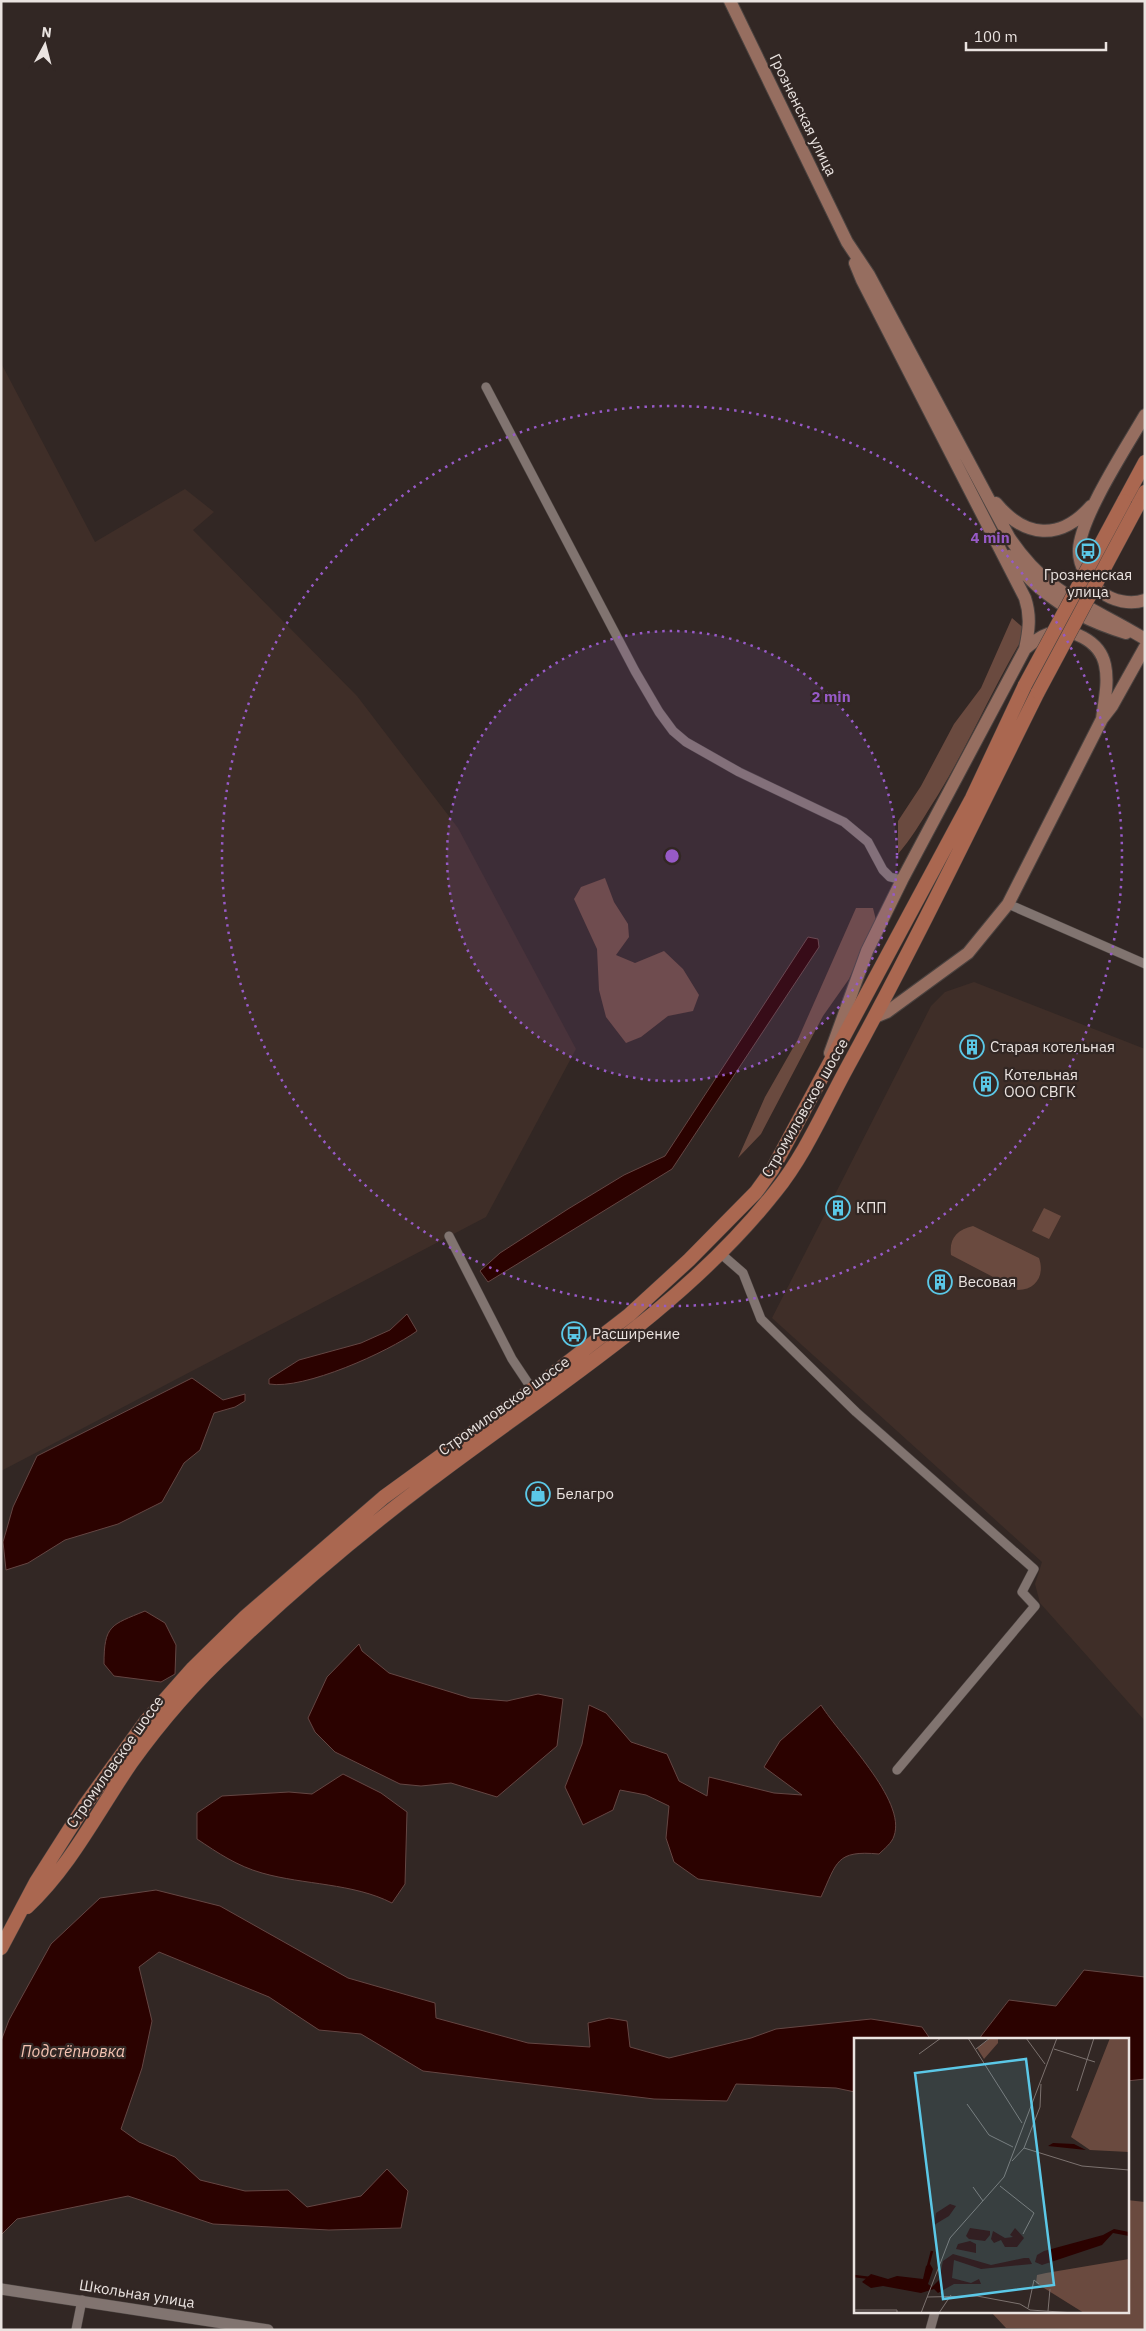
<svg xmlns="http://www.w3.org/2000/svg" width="1146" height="2331" font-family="'IBM Plex Sans',sans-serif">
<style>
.built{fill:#3f2e28}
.green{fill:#6a4a3f}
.water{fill:#2b0200;stroke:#644643}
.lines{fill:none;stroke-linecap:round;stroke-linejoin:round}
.minor-casing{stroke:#4b4340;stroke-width:10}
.tertiary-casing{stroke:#4b4340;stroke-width:12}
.secondary-casing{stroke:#4b4340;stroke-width:14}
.primary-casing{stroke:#4b4340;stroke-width:15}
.minor{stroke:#817470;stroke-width:9}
.tertiary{stroke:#817470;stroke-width:11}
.secondary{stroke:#966e60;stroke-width:12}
.primary{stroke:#aa6750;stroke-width:14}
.primary-bridge-casing{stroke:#4b4340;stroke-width:15;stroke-linecap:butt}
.primary-bridge{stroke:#aa6750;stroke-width:14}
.ring{fill:none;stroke:#975ac7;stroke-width:2.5;stroke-dasharray:2.5 5}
.labels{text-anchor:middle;stroke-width:4.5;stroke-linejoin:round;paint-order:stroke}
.street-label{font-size:15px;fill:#eae3e0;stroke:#322724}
.poi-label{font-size:15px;fill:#eae3e0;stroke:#322724;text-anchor:start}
.water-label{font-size:16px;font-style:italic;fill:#f4c2b1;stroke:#322724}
.inset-river{fill:none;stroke:#2b0200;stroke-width:2.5}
.inset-road{fill:none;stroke:#7c726f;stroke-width:1}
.view{fill:#5bc8e7;fill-opacity:0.15;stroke:#5bc8e7;stroke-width:2.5}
.inset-edge{fill:none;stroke:#eae3e0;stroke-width:2.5}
.centre{fill:#975ac7;stroke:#322724;stroke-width:2.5}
.ring-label{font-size:15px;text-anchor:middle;font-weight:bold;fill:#975ac7;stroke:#322724;stroke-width:4.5;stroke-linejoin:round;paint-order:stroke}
</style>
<rect width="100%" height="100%" fill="#322724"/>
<path class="built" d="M1,363l94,179 90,-53 29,23 -21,18 164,166 101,132 118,221 -90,168 -485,254z
M974,982l171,67v672l-105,-118 -5,-19 7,-22 -270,-244 159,-312 14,-14z"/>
<path class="green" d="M1012,618l15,13c-35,57 -60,119 -96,175 -10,16 -20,33 -33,48v-33l23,-35 33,-62 27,-36z
M605,878l9,24 14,22 1,13 -13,18 19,8 29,-12 19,18 16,26 -6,16 -25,5 -27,21 -15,6 -20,-26 -7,-27 -2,-41 -23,-50 7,-12z
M856,908h17l3,12 -27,59 -26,37 -62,118 -23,24 27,-61 33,-58z
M1044,1208l17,8 -12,23 -17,-8z
M973,1226l66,32c6,17 -3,32 -21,32l-67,-35c-2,-17 6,-25 22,-29z
M1127,2200l18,2v128l-139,-2 -15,-16h136z"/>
<path class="water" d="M808,937l10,2 1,8 -147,222 -184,113 -8,-11 20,-18 68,-44 56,-34 41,-19z
M407,1314l10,17c-29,21 -113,59 -148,53v-5l30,-19 62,-17 29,-13z
M192,1378l31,22 22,-6v7l-10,6 -21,6 -14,37 -16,13 -22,39 -44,22 -53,16 -37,23 -22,7 -3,-28 10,-35 24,-51z
M145,1611l20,12 11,22 -1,29 -14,8 -47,-6 -10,-12c0,-39 7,-39 41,-53z
M359,1644l3,7 27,22 81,25 37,3 31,-7 25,5 -6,47 -60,51 -46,-14 -30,3 -21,-2 -65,-32 -20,-20 -7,-14 19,-41z
M589,1705l17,8 25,29 36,12 12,27 28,15 2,-19 65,16 28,2 -38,-28 16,-26 41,-36c19,31 86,95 73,131 -2,7 -10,13 -15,18 -43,-4 -42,8 -58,43l-123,-18 -24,-17 -8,-24 3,-32 -23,-11 -26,-5 -7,20 -30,15 -18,-38 17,-43z
M343,1774l38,19 26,19 -2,72 -13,19c-39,-20 -88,-18 -130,-30 -25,-7 -44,-20 -65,-34v-26l25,-17 67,-4 23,2z
M156,1890l64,16 128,72 87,25 1,15 92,25 62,4 -2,-24 21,-5 18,3 3,26 39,11 82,-20 25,-9 95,-10 51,8 9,13h-76v52l-19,-4 -100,-4 -9,17 -73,-2 -231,-28 -62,-37 -42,-4 -50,-33 -110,-45 -20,15 13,54 -10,47 -21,61 18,13 36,15 25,23 45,11 43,-1 19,17 54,-11 26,-27 21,22 -7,37 -72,2 -116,-6 -85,-28 -111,23 -16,16v-194l8,-21 42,-76 49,-46z
M1084,1970l61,7v102l-18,2v-41h-147l1,-4 28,-36 47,6z"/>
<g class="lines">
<g class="minor-casing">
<path id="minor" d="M486,387l149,284 24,41 14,19 13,11 53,30 105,50 24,20 15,28 7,7 12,3
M1008,904l137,60
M449,1236l63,123 20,30
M720,1253l23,20 18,46 95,93 178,157 -12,23 13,14 -138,164
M76,2330l6,-30
M930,2330l5,-18"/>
</g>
<g class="tertiary-casing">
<path id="tertiary" d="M1,2289l267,41"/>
</g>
<g class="secondary-casing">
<path id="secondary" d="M730,1l117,241 22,33 140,262c39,59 79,67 136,102
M855,263l7,17 163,318c6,18 4,32 0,51
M1145,415c-18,31 -64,101 -66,134 -1,17 10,33 22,43 12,9 29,13 44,8
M996,503c29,35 64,38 95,3
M1009,556c11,12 20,24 33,34 24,20 54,34 84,43
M875,1017l12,-5 81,-59 40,-49 94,-185 10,-13 33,-59
M830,1053l37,-102 35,-71 123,-231c7,-6 14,-12 23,-15 23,-8 52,7 57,31 4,18 -1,37 -3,54"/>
</g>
<g class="primary-casing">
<path id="primary" d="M1124,501l21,-39
M1138,505l7,-13
M27,1907c43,-40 71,-96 104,-144 30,-42 63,-80 101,-115 62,-59 128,-115 197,-167 118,-90 253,-171 346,-289 30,-37 50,-84 73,-126 67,-122 128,-249 190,-374
M1,1948l35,-66 49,-77 61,-84 47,-53 52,-51 139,-120 161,-117 84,-65 60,-55 67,-68 16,-22 200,-372 53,-113"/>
</g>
<use href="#minor" class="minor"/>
<use href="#tertiary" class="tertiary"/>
<use href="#secondary" class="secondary"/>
<use href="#primary" class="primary"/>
<g class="primary-bridge-casing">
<path id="primary-bridge" d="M1025,685l99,-184
M1038,692l100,-187"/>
</g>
<use href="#primary-bridge" class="primary-bridge"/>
</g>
<circle cx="672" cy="856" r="225" fill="#975ac7" fill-opacity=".12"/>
<g class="ring">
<circle cx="672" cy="856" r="225"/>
<circle cx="672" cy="856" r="450"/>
</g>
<defs>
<g id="bus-ring" transform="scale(1.25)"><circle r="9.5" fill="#322724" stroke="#5bc8e7" stroke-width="1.5"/><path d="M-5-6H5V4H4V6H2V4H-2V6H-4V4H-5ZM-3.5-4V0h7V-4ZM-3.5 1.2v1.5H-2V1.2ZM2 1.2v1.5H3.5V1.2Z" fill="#5bc8e7"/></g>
<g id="building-ring" transform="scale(1.25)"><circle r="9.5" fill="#322724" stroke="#5bc8e7" stroke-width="1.5"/><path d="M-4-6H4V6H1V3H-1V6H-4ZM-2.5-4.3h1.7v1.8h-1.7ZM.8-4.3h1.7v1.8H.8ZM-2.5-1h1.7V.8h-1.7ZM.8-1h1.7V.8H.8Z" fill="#5bc8e7"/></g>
<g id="shop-ring" transform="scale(1.25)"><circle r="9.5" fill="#322724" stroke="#5bc8e7" stroke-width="1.5"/><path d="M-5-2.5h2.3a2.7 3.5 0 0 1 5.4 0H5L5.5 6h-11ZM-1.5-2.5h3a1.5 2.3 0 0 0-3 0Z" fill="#5bc8e7"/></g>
</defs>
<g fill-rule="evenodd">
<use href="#bus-ring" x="1088" y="551"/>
<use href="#building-ring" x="972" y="1047"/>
<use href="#building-ring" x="986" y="1084"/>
<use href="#building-ring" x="838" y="1208"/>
<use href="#building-ring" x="940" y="1282"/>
<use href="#bus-ring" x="574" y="1334"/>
<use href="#shop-ring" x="538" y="1494"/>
</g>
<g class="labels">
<g class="street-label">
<text transform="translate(803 115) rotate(64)" y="5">Грозненская улица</text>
<text transform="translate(805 1108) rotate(-60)" y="5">Стромиловское шоссе</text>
<text transform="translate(504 1406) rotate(-36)" y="5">Стромиловское шоссе</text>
<text transform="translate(115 1762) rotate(-55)" y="5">Стромиловское шоссе</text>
<text transform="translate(137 2294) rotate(9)" y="5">Школьная улица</text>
</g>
<g class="poi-label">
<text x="1088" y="580" text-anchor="middle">Грозненская<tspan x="1088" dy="17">улица</tspan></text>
<text x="990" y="1052">Старая котельная</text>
<text x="1004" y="1080">Котельная<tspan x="1004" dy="17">ООО СВГК</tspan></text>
<text x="856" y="1213">КПП</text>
<text x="958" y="1287">Весовая</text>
<text x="592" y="1339">Расширение</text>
<text x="556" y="1499">Белагро</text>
</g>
<g class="water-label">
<text x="73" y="2057">Подстёпновка</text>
</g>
</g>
<g transform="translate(854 2038)">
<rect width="275" height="275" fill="#322724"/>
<path d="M137,0h7v5l-14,16 -7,-11zM256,0h19v114l-39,-2 -19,-13zM275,221v54h-45l-48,-30 1,-8 9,-2z" fill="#6a4a3f"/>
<path d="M199,105l21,1 12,6 -38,-4zM96,166l6,2 -7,10 -15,9 2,-12zM116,190l20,3v4l-5,6 -16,-2 -3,-3zM161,190l9,10 -7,9h-12l-4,-7 -7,3 -3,-4 2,-8 12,7 8,-1 -3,-2zM260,191l15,3v4l-16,-3 -11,12 -60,20 -7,-3 2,-7 7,-4 59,-16zM116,203l6,3v9l-20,-4 2,-5zM99,216l38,11 33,-7h5l3,6 -51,5 -27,-9 -2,18 19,5 8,-4 2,5h-27l-16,9 -4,-4 -13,4 -38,-7 -12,2 -9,-6 9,-8 17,5 9,-3 26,3 3,-13 4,-2 3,5 -5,15 4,3 7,-7 4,-19z" fill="#2b0200"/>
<path class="inset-river" d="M74,228l4,-15M0,238l16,2"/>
<path class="inset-road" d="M114,0l54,85M172,0l19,26M122,11l14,-11M200,11l41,13M65,16l22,-16M223,53l17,-53M113,66l22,31 24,12M170,110l58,18 47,4M158,123l12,-13 16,-41 1,-23M146,148l34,27 -11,21M119,149l10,14M73,259l50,-1 43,8 10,6 45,3M174,270l6,-28 5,4M0,272h43v3M194,273l2,-22M67,275l29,-75 54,-61 53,-139M85,275l12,-18"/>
<path class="view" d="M172,21l28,226 -111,14 -28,-226z"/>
<rect width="275" height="275" class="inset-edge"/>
</g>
<circle cx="672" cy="856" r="8" class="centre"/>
<g class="ring-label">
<text x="990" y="543">4 min</text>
<text x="831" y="702">2 min</text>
</g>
<rect width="1146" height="2331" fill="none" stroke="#eae3e0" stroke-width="5"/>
<g transform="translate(45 45) rotate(7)" stroke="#322724" stroke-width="4" paint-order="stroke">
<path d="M0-4L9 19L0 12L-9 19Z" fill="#eae3e0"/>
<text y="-8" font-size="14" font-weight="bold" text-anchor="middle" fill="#eae3e0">N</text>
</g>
<path d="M966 42v8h140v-8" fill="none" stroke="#eae3e0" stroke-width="2.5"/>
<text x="974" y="42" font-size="15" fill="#eae3e0" stroke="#322724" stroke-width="4" paint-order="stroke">100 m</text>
</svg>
